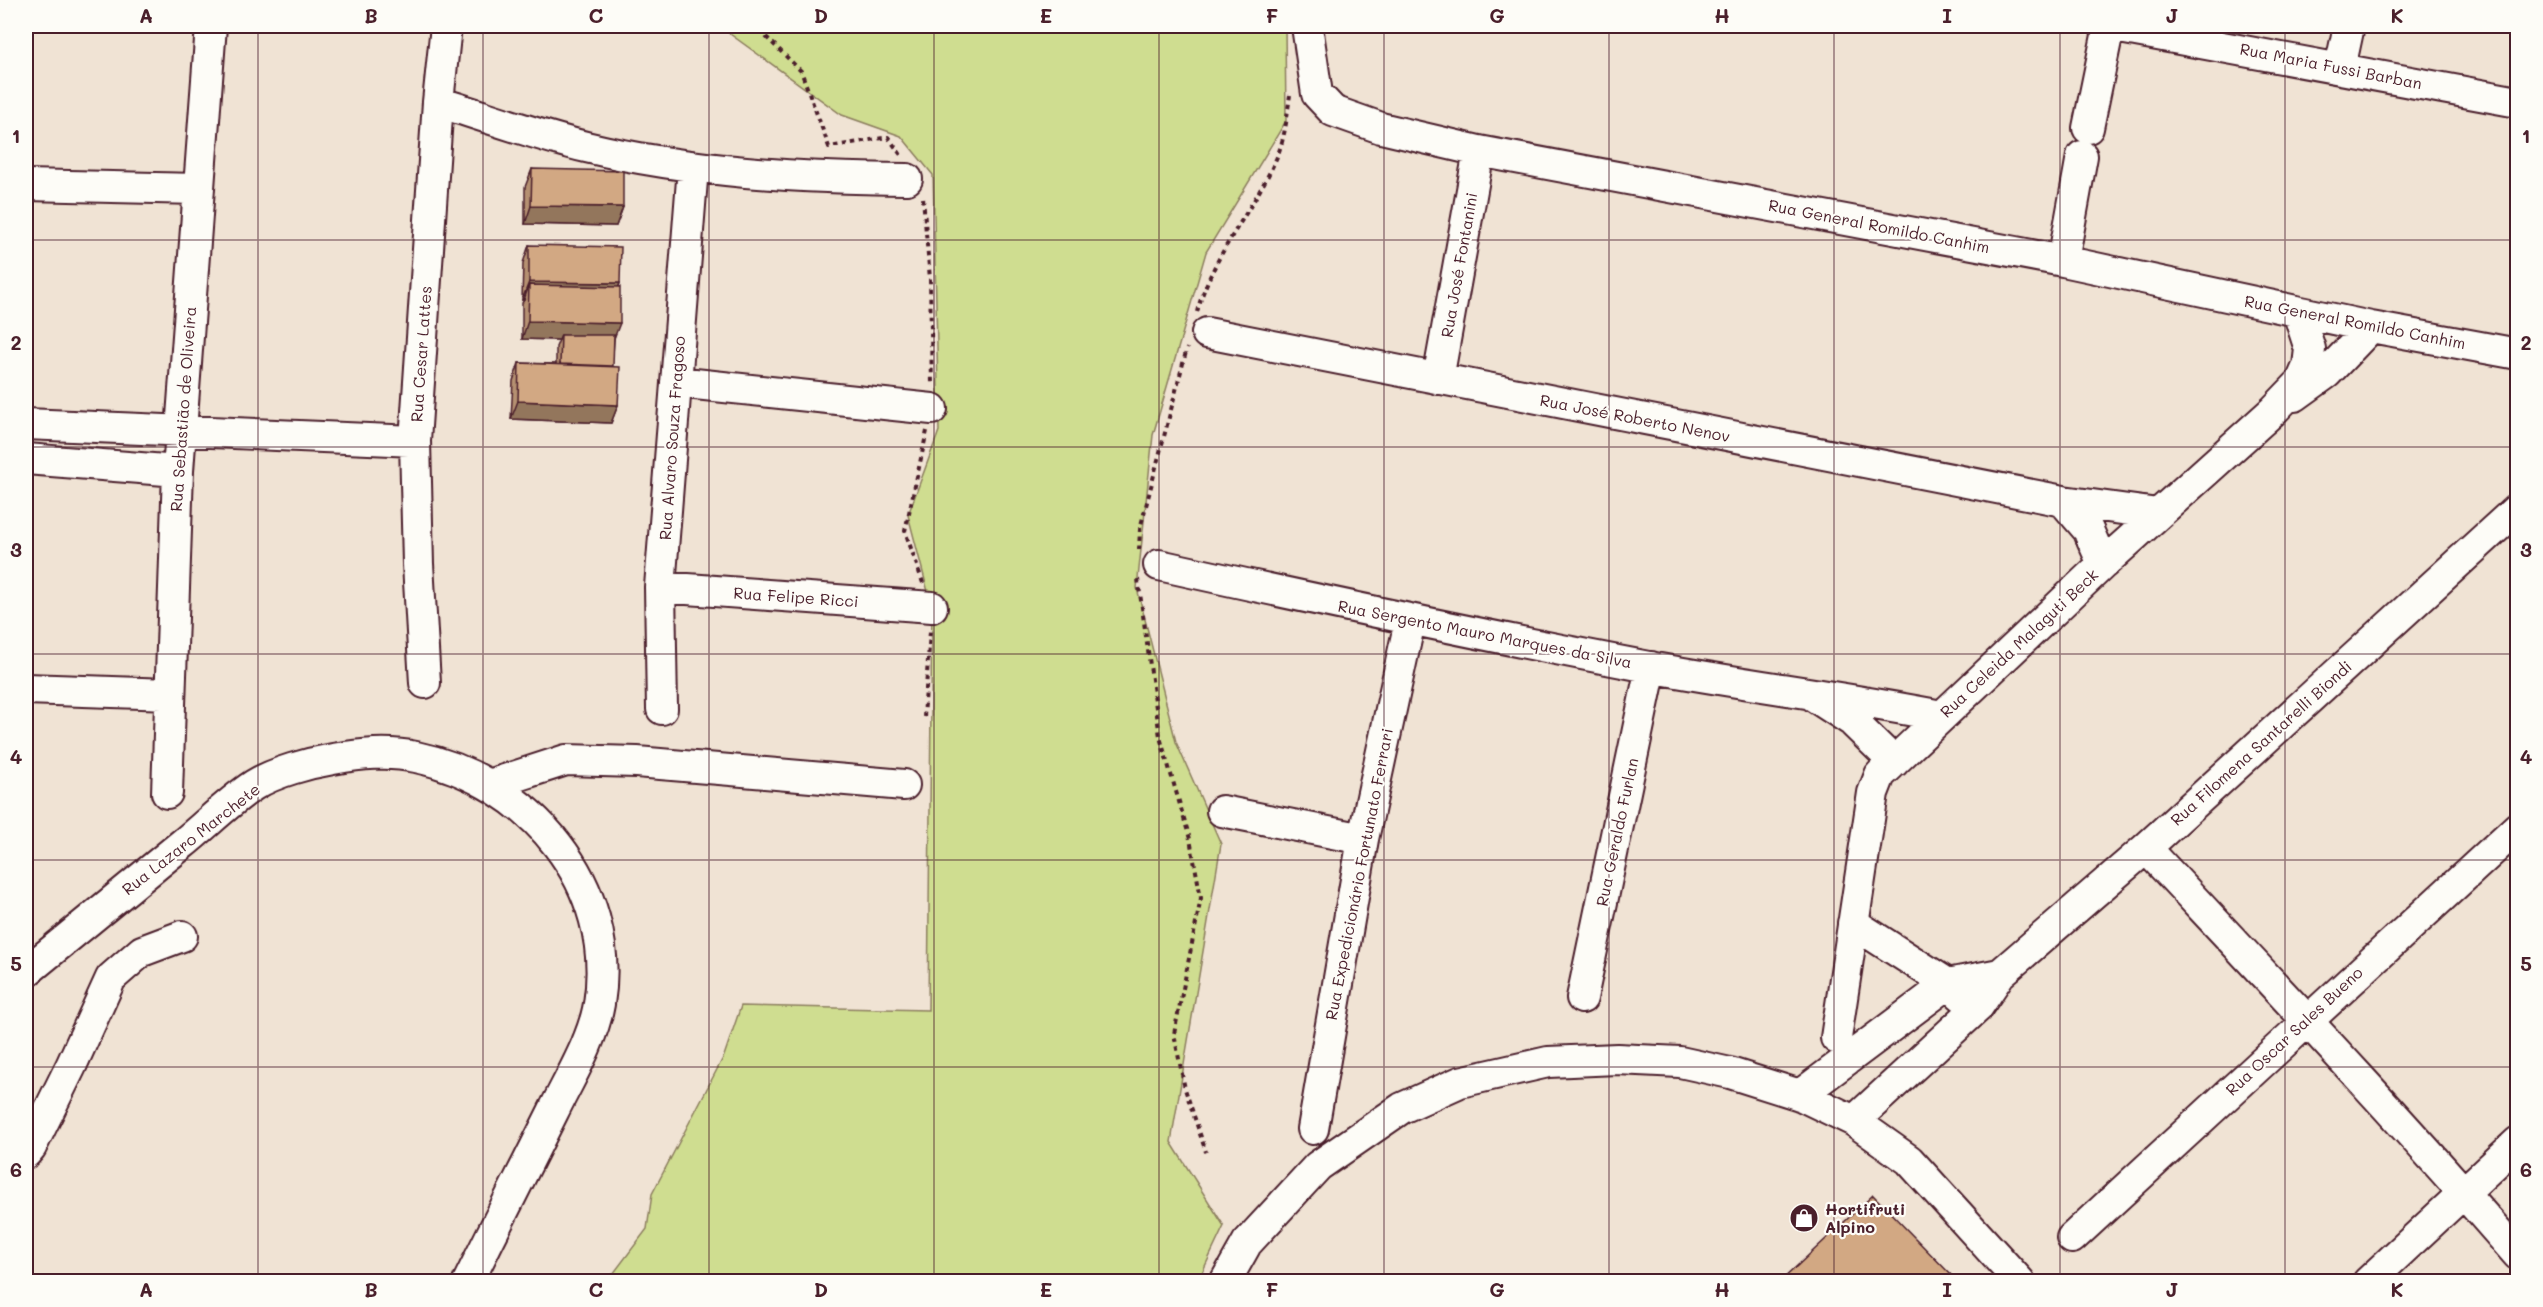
<svg xmlns="http://www.w3.org/2000/svg" width="2543" height="1307" font-family="Mali,sans-serif">
<style>
.green{fill:#cfdd90;stroke:#8c7e5e;stroke-width:1.5}
.lines{fill:none;stroke-linecap:round;stroke-linejoin:round}
.minor-casing{stroke:#4a1f2b;stroke-width:34}
.path{stroke:#4a1f2b;stroke-width:4;stroke-dasharray:4.5 4.5;stroke-linecap:butt}
.minor{stroke:#fdfcf7;stroke-width:30}
.wall{fill:#b59071;stroke:#4a1f2b;stroke-width:1.5}
.shaded-wall{fill:#93765c;stroke:#4a1f2b;stroke-width:1.5}
.building{fill:#d2a883;stroke:#4a1f2b;stroke-width:1.5}
.grid{fill:none;stroke:#4a1f2b;stroke-width:1.5;stroke-opacity:0.55}
.labels{text-anchor:middle;stroke-width:4.5;stroke-linejoin:round;paint-order:stroke}
.street-label{font-size:16px;fill:#4a1f2b;stroke:#fdfcf7}
.poi-label{font-size:16px;font-weight:bold;fill:#4a1f2b;stroke:#fdfcf7;text-anchor:start}
.neatline{fill:none;stroke:#4a1f2b;stroke-width:2}
.grid-label{font-size:20px;text-anchor:middle;font-weight:bold;fill:#4a1f2b}
</style>
<rect width="100%" height="100%" fill="#f0e3d4"/>
<filter id="ink" filterUnits="userSpaceOnUse"><feTurbulence type="fractalNoise" baseFrequency=".0167" numOctaves="2"/><feDisplacementMap in="SourceGraphic" scale="12" xChannelSelector="R" yChannelSelector="G"/><feConvolveMatrix kernelMatrix="1 2 1 2 8 2 1 2 1" color-interpolation-filters="sRGB"/></filter>
<g filter="url(#ink)">
<path class="green" d="M719,26h566l1,95 -80,131 -53,183 -16,153 39,154 45,102 -50,298 53,84 -26,55 -591,1 40,-53 5,-35 72,-138 17,-50 187,4 4,-403 -24,-92 31,-84 -6,-256 -32,-39 -59,-21z"/>
<g class="lines">
<g class="minor-casing">
<path id="minor" d="M1307,26l10,68 16,17 48,17 98,23 584,110 308,66 147,27
M2109,26l409,76
M2340,68l9,-42
M438,102c49,15 98,33 148,45 105,25 214,31 321,32
M2088,128l21,-102
M26,185l172,4
M2063,261l19,-105
M1207,333l856,168 95,13
M1438,379l41,-228
M676,382l256,27
M2295,396l32,-23 44,-46
M26,424l389,17
M26,459l152,12
M2063,501l25,29 15,34
M1159,565c163,36 326,71 490,102 97,18 195,30 292,49
M660,587l272,20
M425,683l-7,-119 -3,-123 23,-339 8,-76
M26,689l144,5
M1815,697l37,24 42,41
M662,709l-2,-122 33,-420
M489,785l77,-25 71,2 267,23
M167,793l11,-322 33,-445
M1222,811l141,28
M2146,848c125,134 252,268 372,407
M1853,923l95,61 15,13
M26,972c51,-42 103,-84 155,-127 24,-19 47,-43 73,-60 21,-13 55,-22 79,-26 28,-5 55,-8 83,-2 114,24 202,128 183,247 -6,36 -30,75 -46,108 -28,56 -57,113 -85,170
M1582,998l69,-331
M1836,1038l37,-245 7,-18 223,-211 170,-153 28,-29 7,-16 2,-17 -12,-37
M1800,1095l148,-111 52,-10
M1854,1121l123,-113 23,-34 146,-126 372,-340
M1313,1129l50,-290 47,-218
M26,1153l5,-6 40,-81 40,-88 31,-27 40,-15
M2072,1238l446,-411
M1225,1282l22,-39 71,-77 84,-58 58,-26 88,-20 69,-3 63,3 50,11 70,22 54,26 55,39 111,122
M2368,1282l150,-140"/>
</g>
<path class="path" d="M752,26l5,2 44,43 28,76 59,-10 13,18
M923,198l7,81 2,106
M1197,312c15,-57 56,-101 79,-153 9,-20 11,-43 14,-64
M1139,550l1,-21 47,-181
M1138,579l22,158 30,102 11,59 -27,136 11,55 21,63
M923,583l-18,-52 22,-100
M924,717l6,-86"/>
<use href="#minor" class="minor"/>
</g>
<path class="wall" d="M532,169l91,38 -7,19 -91,-2v-37z
M529,245l91,38 -1,4 -5,54 -2,26 6,38 -7,18 -100,-4 2,-38 6,-18 37,1v-17l3,-7 -37,-1v-36l2,-3h-2l1,-37z"/>
<path class="shaded-wall" d="M531,206l92,1 -7,19 -91,-2z
M529,282l91,1 -7,19 -84,-17 -5,15h-2z
M528,321l92,2 -7,18 -52,-6 -2,5 -37,-1z
M518,401l100,4 -7,18 -100,-4z"/>
<path class="building" d="M532,169l91,2v36l-92,-1z
M529,245l92,2 -1,36 -91,-1z
M529,285l91,2v36l-92,-2z
M561,335h53l-1,31 -53,-2z
M519,363l101,4 -2,38 -100,-4z
M1873,1195l84,86h-176z"/>
</g>
<path class="grid" d="M258,26v1256M483,26v1256M709,26v1256M934,26v1256M1159,26v1256M1384,26v1256M1609,26v1256M1834,26v1256M2060,26v1256M2285,26v1256M26,240h2492M26,447h2492M26,654h2492M26,860h2492M26,1067h2492"/>
<defs>
<g id="shop-disc" transform="scale(1.5)"><circle r="9.5" fill="#4a1f2b" stroke="#fdfcf7"/><path d="M-5-2.5h2.3a2.7 3.5 0 0 1 5.4 0H5L5.5 6h-11ZM-1.5-2.5h3a1.5 2.3 0 0 0-3 0Z" fill="#fff"/></g>
</defs>
<g fill-rule="evenodd">
<use href="#shop-disc" x="1804" y="1218"/>
</g>
<g class="labels">
<g class="street-label">
<text transform="translate(2331 66) rotate(11)" y="6">Rua Maria Fussi Barban</text>
<text transform="translate(1879 226) rotate(11)" y="6">Rua General Romildo Canhim</text>
<text transform="translate(1459 265) rotate(-80)" y="6">Rua José Fontanini</text>
<text transform="translate(2355 322) rotate(11)" y="6">Rua General Romildo Canhim</text>
<text transform="translate(421 354) rotate(-86)" y="6">Rua Cesar Lattes</text>
<text transform="translate(183 409) rotate(-86)" y="6">Rua Sebastião de Oliveira</text>
<text transform="translate(1635 418) rotate(11)" y="6">Rua José Roberto Nenov</text>
<text transform="translate(672 438) rotate(-86)" y="6">Rua Alvaro Souza Fragoso</text>
<text transform="translate(796 597) rotate(4)" y="6">Rua Felipe Ricci</text>
<text transform="translate(1485 634) rotate(11)" y="6">Rua Sergento Mauro Marques da Silva</text>
<text transform="translate(2019 643) rotate(-43)" y="6">Rua Celeida Malaguti Beck</text>
<text transform="translate(2261 743) rotate(-42)" y="6">Rua Filomena Santarelli Biondi</text>
<text transform="translate(1617 832) rotate(-78)" y="6">Rua Geraldo Furlan</text>
<text transform="translate(191 839) rotate(-38)" y="6">Rua Lazaro Marchete</text>
<text transform="translate(1359 874) rotate(-79)" y="6">Rua Expedicionário Fortunato Ferrari</text>
<text transform="translate(2294 1031) rotate(-43)" y="6">Rua Oscar Sales Bueno</text>
</g>
<g class="poi-label">
<text x="1825" y="1215">Hortifruti<tspan x="1825" dy="18">Alpino</tspan></text>
</g>
</g>
<rect width="2543" height="1307" fill="none" stroke="#fdfcf7" stroke-width="66"/>
<rect x="33" y="33" width="2477" height="1241" class="neatline"/>
<g class="grid-label">
<text x="146" y="23">A</text>
<text x="371" y="23">B</text>
<text x="596" y="23">C</text>
<text x="821" y="23">D</text>
<text x="1046" y="23">E</text>
<text x="1272" y="23">F</text>
<text x="1497" y="23">G</text>
<text x="1722" y="23">H</text>
<text x="1947" y="23">I</text>
<text x="2172" y="23">J</text>
<text x="2397" y="23">K</text>
<text x="16" y="143">1</text>
<text x="2526" y="143">1</text>
<text x="16" y="350">2</text>
<text x="2526" y="350">2</text>
<text x="16" y="557">3</text>
<text x="2526" y="557">3</text>
<text x="16" y="764">4</text>
<text x="2526" y="764">4</text>
<text x="16" y="971">5</text>
<text x="2526" y="971">5</text>
<text x="16" y="1177">6</text>
<text x="2526" y="1177">6</text>
<text x="146" y="1297">A</text>
<text x="371" y="1297">B</text>
<text x="596" y="1297">C</text>
<text x="821" y="1297">D</text>
<text x="1046" y="1297">E</text>
<text x="1272" y="1297">F</text>
<text x="1497" y="1297">G</text>
<text x="1722" y="1297">H</text>
<text x="1947" y="1297">I</text>
<text x="2172" y="1297">J</text>
<text x="2397" y="1297">K</text>
</g>
</svg>
